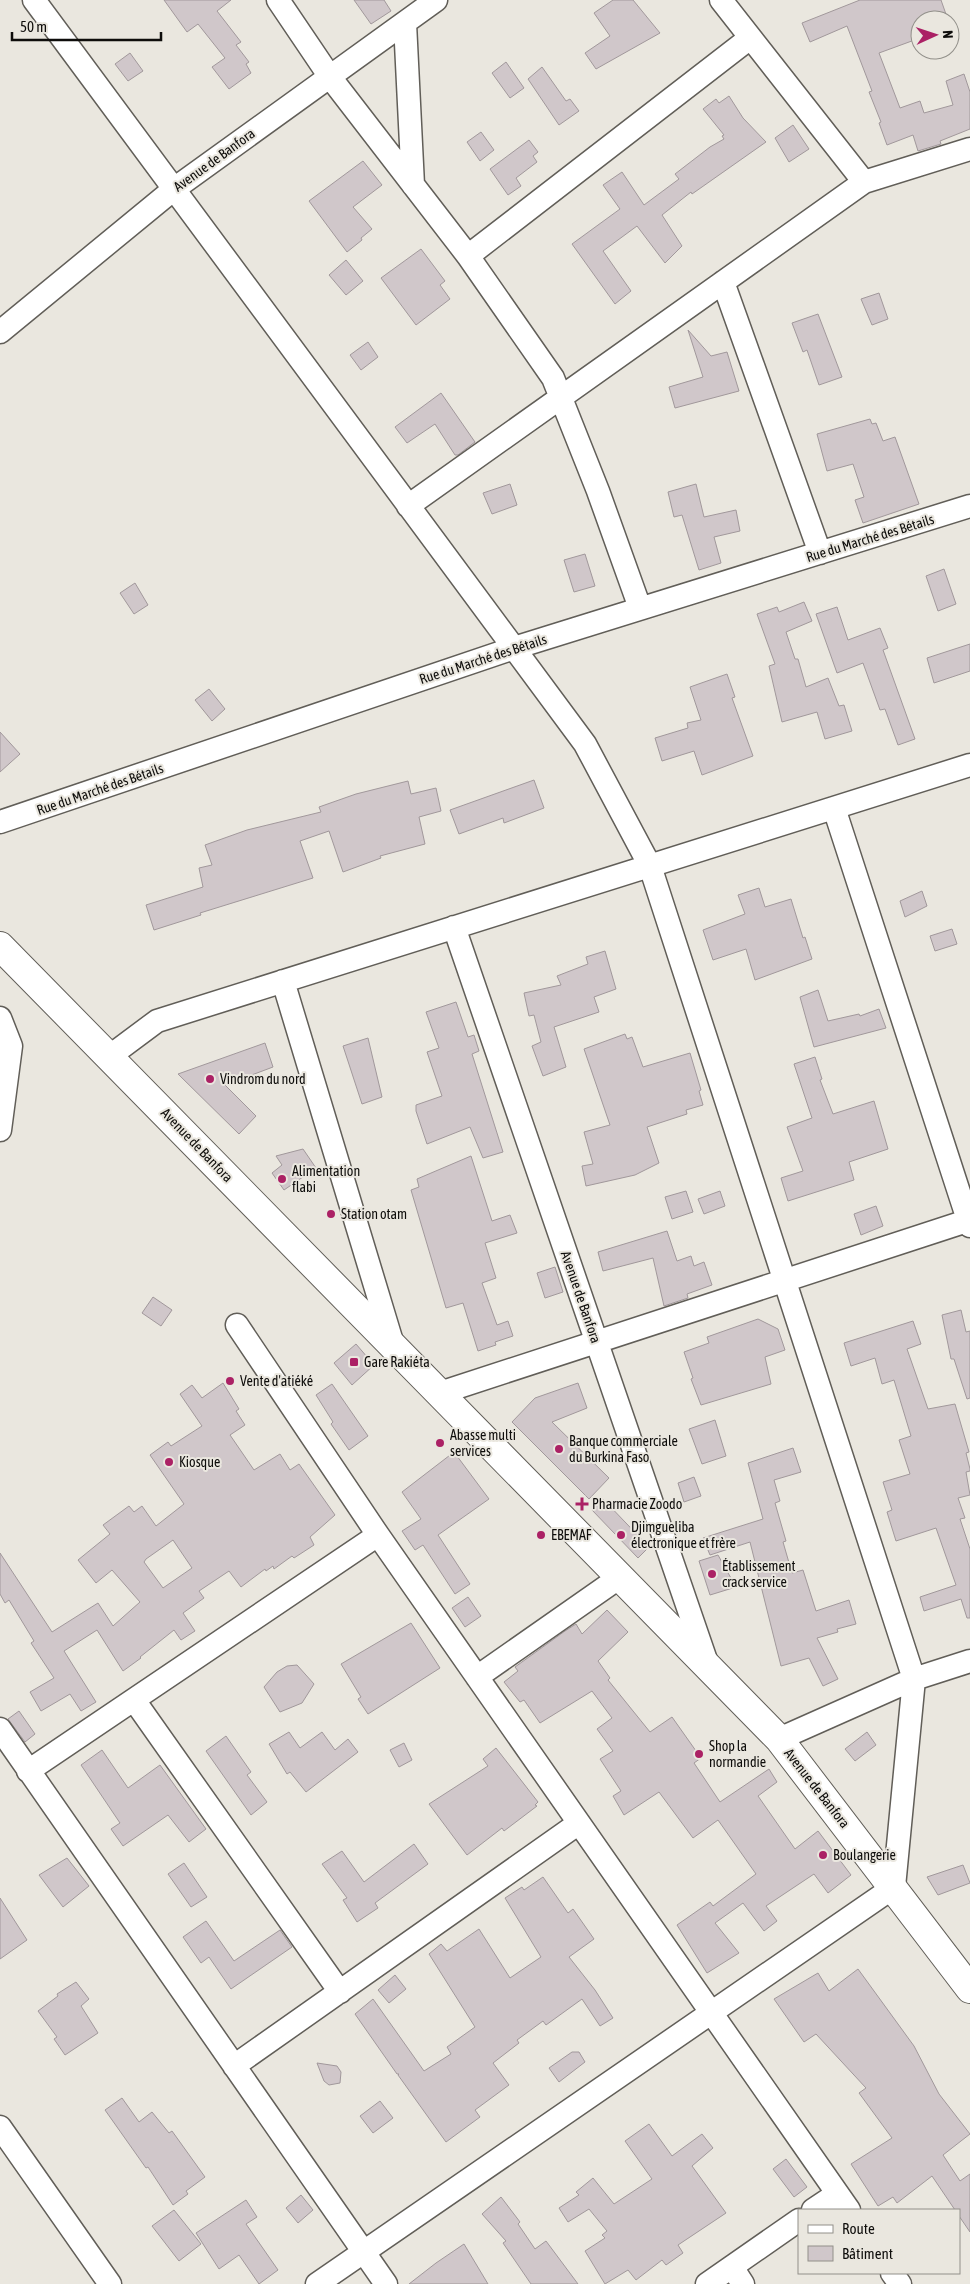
<svg xmlns="http://www.w3.org/2000/svg" width="970" height="2284" font-family="'Asap Condensed',sans-serif">
<style>
.building{fill:#d0c7ca;stroke:#a1989b;fill-rule:evenodd}
.lines{fill:none;stroke-linecap:round;stroke-linejoin:round}
.minor-casing{stroke:#615e58;stroke-width:25}
.major-casing{stroke:#615e58;stroke-width:30}
.minor{stroke:#fff;stroke-width:22}
.major{stroke:#fff;stroke-width:28}
.poi-dot{fill:#ab2165;stroke:#eae7df;stroke-width:2}
.labels{text-anchor:middle;stroke-width:4;stroke-linejoin:round;paint-order:stroke}
.street-label{font-size:14px;fill:#0e0d0b;stroke:#eae7df}
.poi-label{font-size:14px;fill:#0e0d0b;stroke:#eae7df;text-anchor:start}
</style>
<rect width="100%" height="100%" fill="#eae7df"/>
<path class="building" d="M164,0h67l-14,11 24,31 -5,3 13,17 -3,2 5,9 -22,16 -17,-22 13,-9 -27,-34 -11,8z
M354,0h30l7,11 -20,13z
M613,0h20l27,33 -64,36 -11,-16 25,-17 -16,-23z
M860,0h81l7,20h-28v18l-41,15 21,55 20,-7 4,12 29,-8 -7,-24 18,-7 6,18v37l-30,12 1,3 -23,7 -5,-16 -26,10 -8,-22 2,-1 -12,-30 3,-1 -25,-65 -37,16 -8,-19z
M130,53l13,18 -15,10 -13,-17z
M506,62l18,26 -14,10 -18,-25z
M542,67l24,34 4,-2 9,12 -20,14 -31,-46z
M729,96l14,22 23,24 -74,52 -1,-2 -29,23 20,31 -17,17 -28,-37 -34,25 28,40 -16,13 -43,-60 48,-35 -17,-24 19,-13 22,33 35,-26 -4,-5 35,-27 14,-8 -2,-3 2,-1 -21,-26 13,-10 3,4z
M793,125l16,24 -20,13 -14,-24z
M481,132l13,18 -14,11 -13,-19z
M529,140l9,12 -5,4 4,6 -21,16 5,8 -13,9 -18,-26z
M363,161l19,24 -29,22 19,22 -11,9 1,2 -15,12 -38,-51z
M421,249l24,32 -5,4 10,14 -34,26 -35,-47z
M346,260l17,21 -17,14 -17,-20z
M879,293l9,26 -16,6 -11,-26z
M818,314l24,63 -23,8 -12,-35 -4,2 -11,-29z
M688,330l23,26 16,-4 12,39 -64,17 -6,-21 34,-10z
M368,342l10,15 -17,13 -11,-15z
M441,393l34,49 -17,13h-3l-20,-31 -28,19 -12,-16z
M870,419l2,5 4,-1 7,18 12,-4 24,67 -56,19 -8,-23 9,-3 -11,-33 -26,7 -10,-37z
M510,484l7,21 -25,9 -9,-21z
M696,484l8,33 32,-7 4,21 -26,6 7,26 -22,7 -17,-55 -8,2 -6,-25z
M585,554l10,32 -21,6 -10,-32z
M944,569l12,35 -18,7 -12,-35z
M135,583l13,22 -14,9 -14,-21z
M804,602l8,19 -26,11 9,27h3l8,28 22,-9 11,28 5,-1 8,26 -27,8 -8,-27 -35,10 -13,-56 6,-2 -18,-50 20,-7 2,5z
M837,607l11,33 32,-12 8,20 -5,2 32,89 -17,6 -13,-36 -5,1 -17,-47 -26,10 -21,-59z
M970,644v27l-36,12 -7,-25z
M727,674l8,23 -3,1 21,58 -51,19 -8,-24 -32,10 -7,-23 33,-10 -1,-5 14,-3 -11,-33z
M209,689l16,20 -13,12 -17,-21z
M0,732l20,22 -20,18z
M534,780l10,28 -40,15 -1,-5 -44,16 -9,-24z
M408,781l3,13 25,-6 5,23 -22,6 6,27 -45,12 1,2 -38,14 -14,-41 -29,10 13,37 -113,35 1,2 -47,15 -8,-25 57,-18 -4,-19 13,-3 -7,-20 42,-15 74,-18 -2,-5 37,-13z
M759,888l6,19 26,-8 12,39 2,-1 7,22 -57,21 -9,-31 -33,11 -10,-30 42,-16 -7,-19z
M922,891l5,15 -22,11 -5,-16z
M952,929l5,15 -22,7 -5,-15z
M605,951l11,38 -22,8 5,15 -45,15 12,40 -23,9 -11,-30 9,-4 -7,-27 -5,1 -5,-23 37,-8 -4,-9 31,-12 -2,-7z
M818,990l10,31 31,-7 1,2 19,-7 7,19 -72,19 -14,-50z
M456,1002l12,35 6,-2 5,16 -7,3 31,98 -20,6 -13,-31 -43,17 -11,-33v-6l26,-9 -15,-44 12,-4 -13,-36z
M625,1034l2,5 5,-2 11,30 47,-14 11,37 -2,1 4,14 -17,5 1,4 -40,13 12,36 -24,12 -49,11 -4,-20 11,-2 -9,-32 26,-7 -26,-76z
M368,1038l14,59 -20,7 -19,-58z
M265,1043l8,24 -48,18 31,31 -17,18 -61,-60z
M815,1057l7,22 -2,1 13,34 41,-13 14,48 -39,13 5,18 -66,21 -7,-23 22,-7 -16,-44 25,-9 -18,-54z
M303,1149l13,19 -32,22 -12,-17 10,-8 -6,-9z
M471,1156l21,65 18,-6 7,18 -32,10 11,35 -14,5 15,42 11,-4 5,15 -18,6 1,3 -18,6 -15,-48 -17,5 -35,-118 8,-3 -2,-8z
M686,1191l7,21 -21,7 -7,-22z
M720,1191l5,15 -21,8 -6,-15z
M876,1206l7,20 -22,9 -7,-21z
M667,1231l10,30 14,-5 3,10 10,-4 8,23 -25,9 1,4 -24,8 -11,-48 -50,13 -5,-19z
M555,1267l8,25 -18,6 -8,-25z
M153,1297l19,13 -11,16 -19,-13z
M961,1310l5,22 4,-1v67l-3,1 -13,-40h-3l-9,-44z
M758,1319l20,10 7,21 -20,7 6,27 -70,21 -10,-26 2,-1 -9,-26 25,-9 -2,-6z
M913,1321l8,23 -14,5 21,60 27,-5 14,48 -3,1 4,16v2l-4,1 4,23 -12,3 7,20 -5,1 10,30v69h-3l-6,-19 -37,12 -4,-14 36,-12 -20,-57 -40,13 -9,-29 5,-2 -9,-28 27,-8 -11,-34 12,-4 -17,-56 -12,4 -7,-26 -24,8 -7,-23z
M356,1344l18,21 -22,20 -18,-22z
M223,1383l16,26 -3,2 9,14 -15,10 24,35 26,-16 10,16 9,-6 36,51 -25,22 4,8 -20,13 -2,-2 -18,13 -1,-3 -7,5 -1,-2 -24,18 -12,-16 -30,20 5,7 -21,15 12,18 -14,9 -7,-10 -34,27 1,1 -18,13 -26,-41 -33,21 32,51 -15,9 -11,-17 -29,17 -11,-19 24,-14 -23,-35 3,-2 -25,-41 -4,3 -5,-9v-41l52,79 46,-29 15,23 27,-24 -28,-32 -16,13 -18,-23 32,-26 -7,-9 26,-19 5,6 8,-6 14,20 28,-22 -34,-49 18,-13 3,4 31,-20 -22,-32 12,-9 10,13zM173,1540l19,28 -29,20 -19,-26 2,-3z
M578,1383l9,25 -35,14 57,56 -20,21 -77,-77 23,-24z
M332,1384l36,52 -19,14 -18,-26 2,-2 -17,-27z
M715,1420l11,36 -24,8 -13,-35z
M793,1448l8,24 -27,8 6,21 -5,2 11,38 -3,1 9,31 11,-3 13,41 33,-11 7,24 -19,5 1,3 -21,6 21,41 -15,7 -14,-28 -28,8 -31,-124 -40,13 -7,-17 60,-19 -15,-56z
M454,1452l35,47 -51,36 32,49 -15,10 -32,-49 -8,5 -13,-19 19,-12 -19,-27z
M694,1477l7,19 -17,6 -6,-19z
M603,1499l46,48 -11,11 -46,-48z
M718,1555l18,32 -26,8 -11,-34z
M468,1597l13,19 -16,11 -13,-19z
M607,1610l21,22 -30,29 12,17 -2,2 42,52 22,-15 29,41 -7,5 26,39 49,-33 8,13 -19,14 37,53 23,-18 33,44 -23,18 -14,-19 -48,32 11,15 -13,10 -21,-28 -28,20 24,30 -32,20 -30,-48 33,-23 3,4 43,-32 -38,-54 -25,18 -34,-46 -35,23 -11,-19 8,-5 -21,-32 13,-8 -16,-22 15,-11 -20,-27 -52,32 -16,-23 -4,2 -16,-20 14,-11 -3,-4 50,-36 11,-7 6,10z
M411,1623l29,45 -72,46 -10,-15 3,-2 -20,-33z
M297,1665l17,19 -12,19 -22,9 -16,-25 13,-15 10,-6z
M19,1711l16,23 -10,8 -17,-23z
M289,1732l11,16 22,-16 13,18 13,-11 10,13 -52,40 -16,-20 -3,2 -18,-30z
M867,1732l9,13 -21,16 -10,-12z
M226,1736l25,36 -4,3 20,27 -16,13 -45,-64z
M404,1743l8,17 -13,7 -9,-17z
M496,1748l42,54 -3,3 2,1 -33,25 -2,-3 -35,27 -38,-51 59,-38 -5,-7z
M102,1750l26,38 32,-23 46,64 -17,13 -21,-27 -45,31 -12,-17 9,-6 -39,-58z
M414,1844l14,20 -53,39 3,5 -21,14 -14,-22 4,-2 -25,-34 20,-13 22,31z
M67,1858l22,28 -26,21 -24,-32z
M184,1863l23,34 -16,10 -23,-33z
M963,1865l7,18 -32,12 -11,-18z
M543,1877l25,36 5,-4 21,30 -25,18 26,33 18,28 -13,8 -18,-27 -36,26 -3,-4 -26,19 2,3 -26,20 16,22 -34,25 5,7 -34,25 -48,-67 1,-1h-2l-42,-60 18,-15 51,72 27,-17 -4,-7 28,-20 -46,-73 12,-10 6,7 32,-22 31,49 31,-21 -36,-59 17,-11 2,3z
M0,1898l27,42 -27,19z
M206,1921l28,40 46,-31 12,17 -61,42 -22,-32 -8,6 -18,-26z
M858,1969l56,77 25,48 31,40 -27,21 17,26 10,-7v58l-11,-16v-6h-4l-23,-34 -35,27 -4,-6 -15,9 -27,-42 41,-26 -33,-45 7,-5 -50,-54 -12,8 -30,-43 44,-26 11,18z
M395,1975l11,14 -17,14 -11,-13z
M76,1982l13,17 -8,7 17,27 -33,22 -11,-16 3,-2 -19,-26 20,-15 -1,-2z
M572,2052h7l6,10 -26,20 -10,-14z
M317,2063l20,3 4,6 -1,11 -11,2 -5,-4z
M122,2098l17,24 13,-10 17,21 3,-2 33,46 -19,14 2,3 -15,11 -25,-38 -2,1 -41,-58z
M380,2101l13,17 -20,15 -13,-17z
M649,2124l23,32 30,-22 11,14 -21,18 34,47 -48,32 5,8 -17,12 -4,-5 -26,20 -8,-10 -23,14 -20,-33 20,-13 -3,-3 5,-4 -18,-22 -21,13 -9,-14 20,-13 -3,-3 17,-14 21,26 38,-25 -27,-38z
M786,2159l21,28 -13,10 -21,-28z
M301,2195l12,15 -15,13 -12,-15z
M501,2197l19,25 -2,2 17,25 11,-8 32,43h-47l-28,-41 3,-2 -24,-27z
M246,2200l11,17 -11,7 32,46 -19,14 -20,-29 -20,14 -23,-36z
M174,2210l27,34 -22,17 -27,-35z
M464,2244l24,40h-79l27,-21z"/>
<g class="lines">
<g class="minor-casing">
<path id="minor" d="M34,0l551,744 65,122 264,813 -20,208 -577,397
M278,0l52,77 138,179 85,122 45,113 42,117
M721,0l143,182
M405,23l8,162
M468,256l282,-218
M723,282l97,271
M0,332l174,-143 262,-189
M408,506l456,-324 106,-33
M834,808l136,418
M0,822l514,-174 456,-142
M454,927l254,739
M283,981l110,364
M0,1018l11,28 -11,84
M110,1056l47,-35 813,-256
M237,1325l141,210 471,675
M440,1393l530,-173
M477,1677l143,-100
M134,1700l206,292
M0,1729l386,555
M779,1739l135,-60 56,-18
M28,1771l350,-236
M234,2066l345,-243
M0,2127l110,157
M813,2210l24,-16
M732,2267l11,17
M892,2273l8,11
M707,2284l92,-64"/>
</g>
<g class="major-casing">
<path id="major" d="M0,946l779,793 191,250"/>
</g>
<use href="#minor" class="minor"/>
<use href="#major" class="major"/>
</g>
<g class="poi-dot">
<circle cx="210" cy="1079" r="5"/>
<circle cx="282" cy="1179" r="5"/>
<circle cx="331" cy="1214" r="5"/>
<rect x="349" y="1357" width="10" height="10" rx="2.5"/>
<circle cx="230" cy="1381" r="5"/>
<circle cx="440" cy="1443" r="5"/>
<circle cx="559" cy="1449" r="5"/>
<circle cx="169" cy="1462" r="5"/>
<path d="M579.5 1496.5h5v5h5v5h-5v5h-5v-5h-5v-5h5z"/>
<circle cx="541" cy="1535" r="5"/>
<circle cx="621" cy="1535" r="5"/>
<circle cx="712" cy="1574" r="5"/>
<circle cx="699" cy="1754" r="5"/>
<circle cx="823" cy="1855" r="5"/>
</g>
<g class="labels">
<g class="street-label">
<text transform="translate(214 160) rotate(-36)" y="5">Avenue de Banfora</text>
<text transform="translate(870 538) rotate(-17)" y="5">Rue du Marché des Bétails</text>
<text transform="translate(483 659) rotate(-18)" y="5">Rue du Marché des Bétails</text>
<text transform="translate(100 789) rotate(-19)" y="5">Rue du Marché des Bétails</text>
<text transform="translate(197 1145) rotate(46)" y="5">Avenue de Banfora</text>
<text transform="translate(581 1297) rotate(71)" y="5">Avenue de Banfora</text>
<text transform="translate(817 1788) rotate(52)" y="5">Avenue de Banfora</text>
</g>
<g class="poi-label">
<text x="220" y="1084">Vindrom du nord</text>
<text x="292" y="1176">Alimentation<tspan x="292" dy="16">flabi</tspan></text>
<text x="341" y="1219">Station otam</text>
<text x="364" y="1367">Gare Rakiéta</text>
<text x="240" y="1386">Vente d'atiéké</text>
<text x="450" y="1440">Abasse multi<tspan x="450" dy="16">services</tspan></text>
<text x="569" y="1446">Banque commerciale<tspan x="569" dy="16">du Burkina Faso</tspan></text>
<text x="179" y="1467">Kiosque</text>
<text x="592" y="1509">Pharmacie Zoodo</text>
<text x="631" y="1532">Djimgueliba<tspan x="631" dy="16">électronique et frère</tspan></text>
<text x="551" y="1540">EBEMAF</text>
<text x="722" y="1571">Établissement<tspan x="722" dy="16">crack service</tspan></text>
<text x="709" y="1751">Shop la<tspan x="709" dy="16">normandie</tspan></text>
<text x="833" y="1860">Boulangerie</text>
</g>
</g>
<rect x="798" y="2209" width="162" height="65" fill="#eae7df" stroke="#92908a"/>
<rect x="808" y="2225" width="25" height="8" fill="#ffffff" stroke="#92908a"/>
<text x="842" y="2234" font-size="15" fill="#0e0d0b">Route</text>
<rect x="808" y="2246" width="25" height="15" fill="#d0c7ca" stroke="#92908a"/>
<text x="842" y="2259" font-size="15" fill="#0e0d0b">Bâtiment</text>
<g transform="translate(935 35) rotate(87)"><circle r="24" fill="#eae7df" stroke="#92908a"/>
<path d="M0-4L9 19L0 12L-9 19Z" fill="#ab2165"/>
<text y="-8" font-size="14" font-weight="bold" text-anchor="middle" fill="#0e0d0b">N</text>
</g>
<path d="M12 32v8h149v-8" fill="none" stroke="#0e0d0b" stroke-width="2.5"/>
<text x="20" y="32" font-size="15" fill="#0e0d0b" stroke="#eae7df" stroke-width="4" paint-order="stroke">50 m</text>
</svg>
